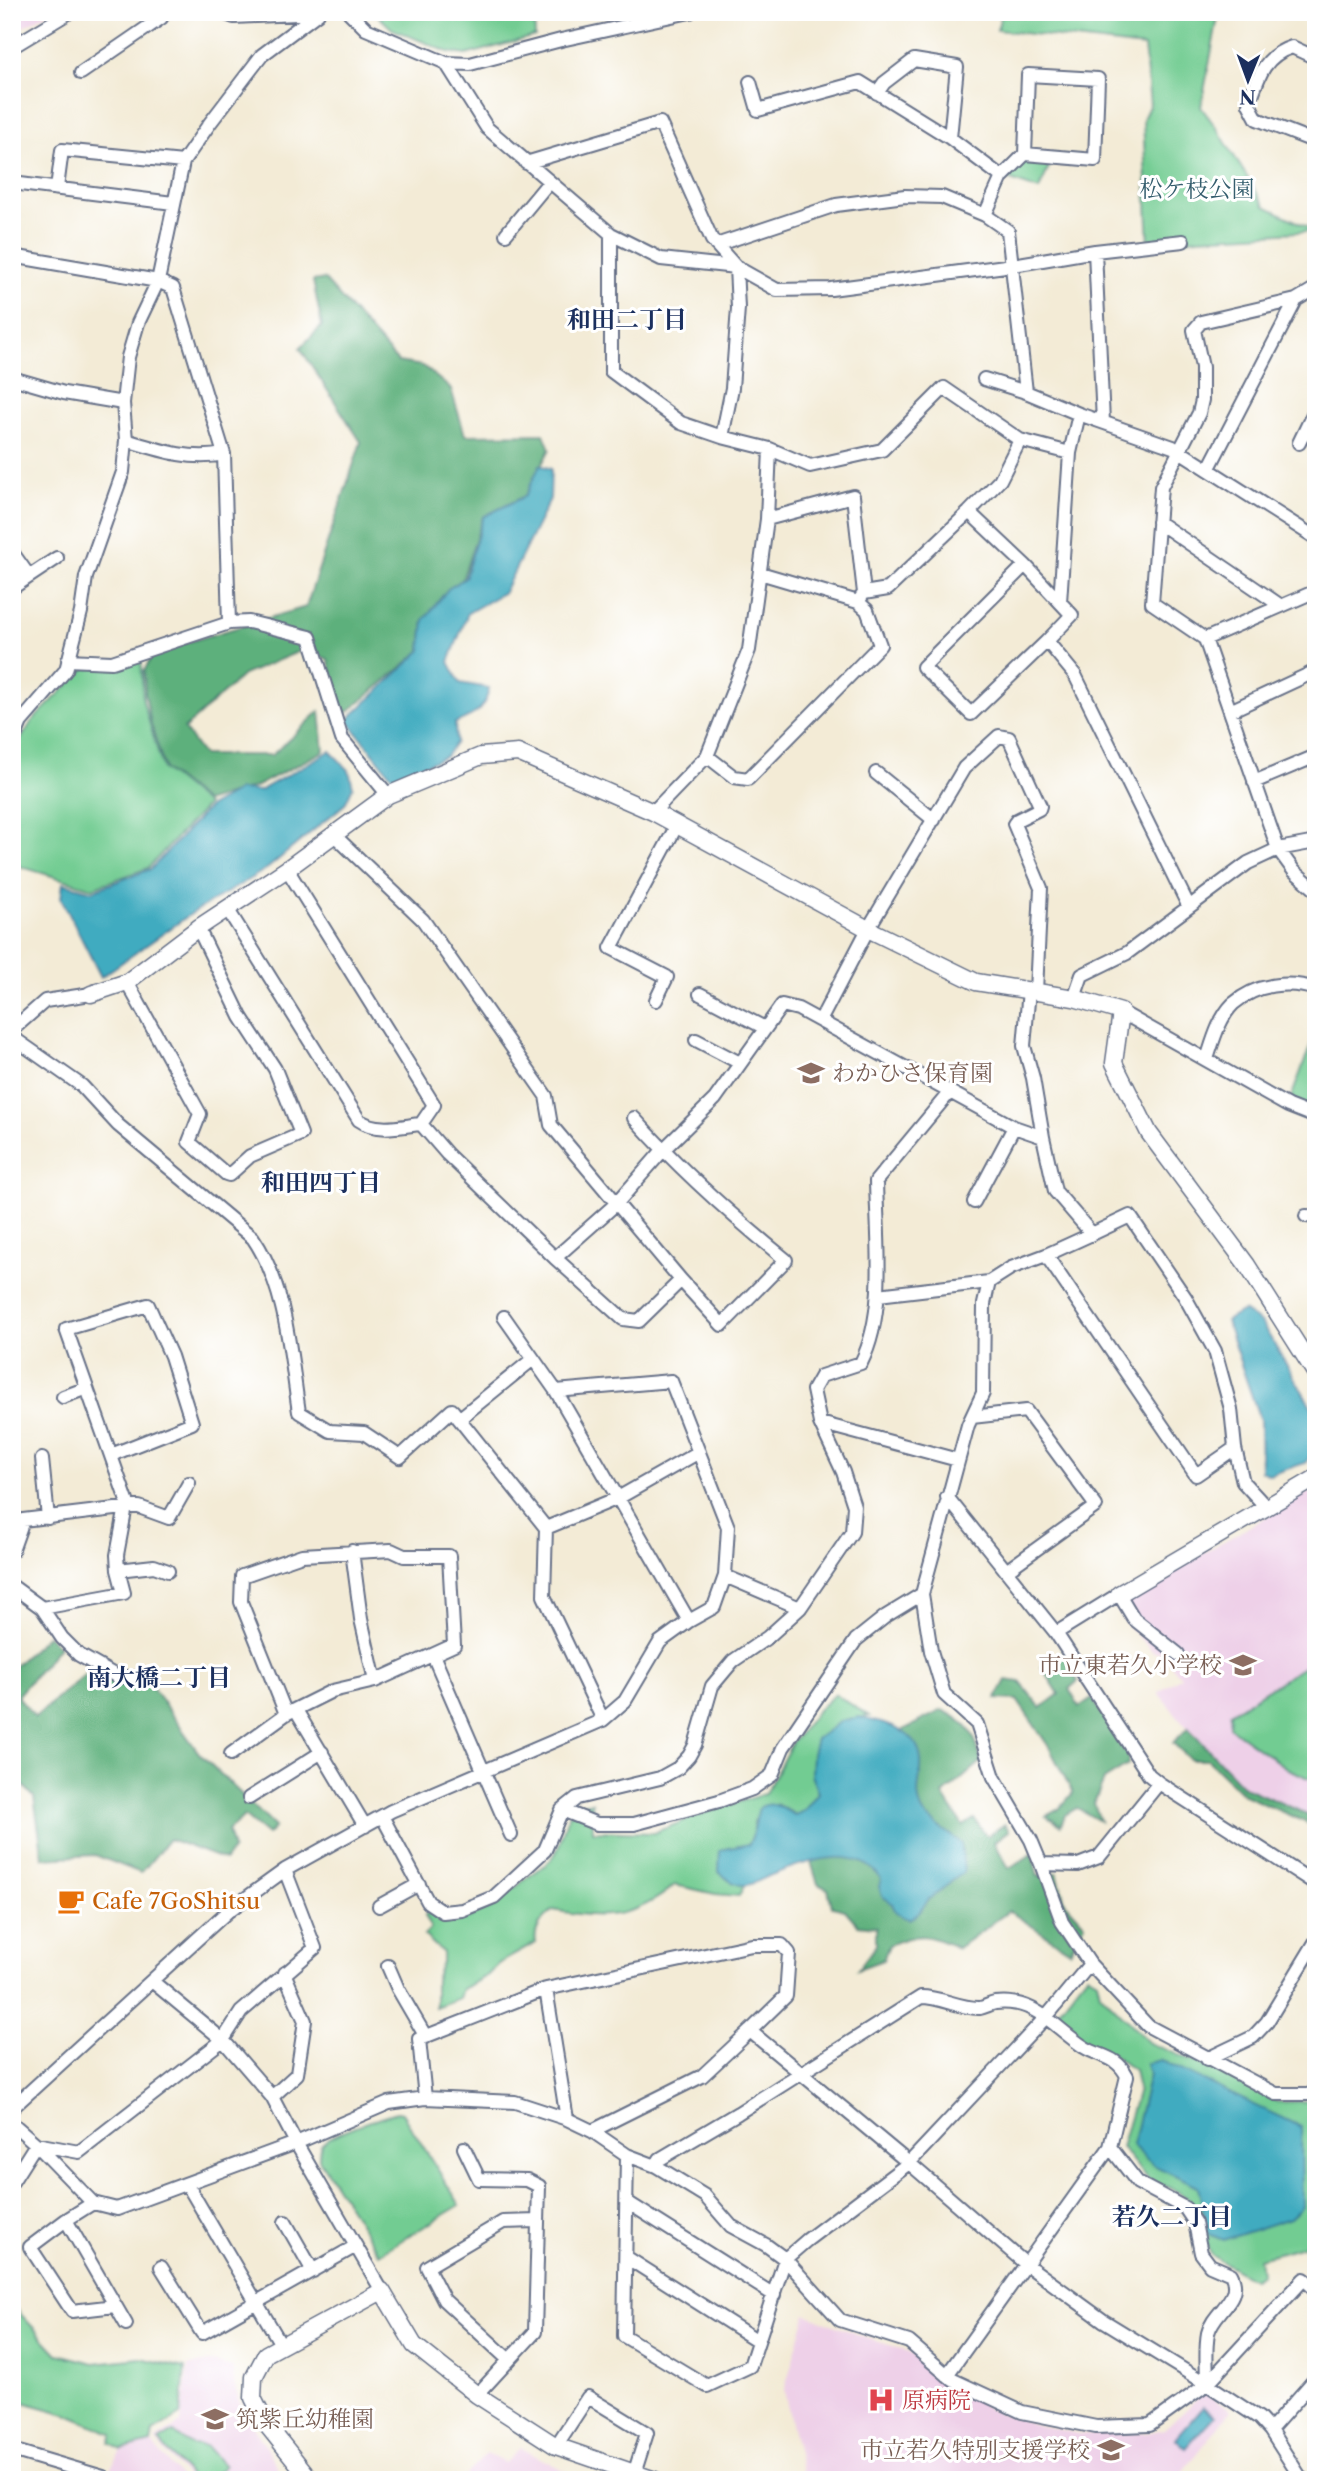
<svg xmlns="http://www.w3.org/2000/svg" width="1328" height="2492" font-family="'Libre Caslon Text','Noto Serif JP',serif">
<style>
.built{fill:#eed0e8}
.green{fill:#72cc92;stroke:#467e78;stroke-width:2}
.forest{fill:#5db07c;stroke:#3c706d;stroke-width:2}
.water{fill:#41abc0;stroke:#2e6d8f;stroke-width:2}
.lines{fill:none;stroke-linecap:round;stroke-linejoin:round}
.minor-casing{stroke:#677188;stroke-width:16}
.tertiary-casing{stroke:#677188;stroke-width:19}
.minor{stroke:#fff;stroke-width:12}
.tertiary{stroke:#fff;stroke-width:16}
.labels{text-anchor:middle;stroke-width:6;stroke-linejoin:round;paint-order:stroke}
.park-label{font-size:23px;fill:#355e6e;stroke:#fff}
.education-label{font-size:23px;fill:#785e54;stroke:#fff;text-anchor:start}
.food-label{font-size:23px;fill:#c56008;stroke:#fff;text-anchor:start}
.health-label{font-size:23px;fill:#be3a42;stroke:#fff;text-anchor:start}
.neighbourhood-label{font-size:24px;font-weight:bold;fill:#1b2f5e;stroke:#fff}
</style>
<rect width="100%" height="100%" fill="#fff"/>
<filter id="ink" filterUnits="userSpaceOnUse"><feTurbulence type="fractalNoise" baseFrequency=".0143" numOctaves="2"/><feDisplacementMap in="SourceGraphic" scale="14" xChannelSelector="R" yChannelSelector="G"/><feConvolveMatrix kernelMatrix="1 2 1 2 8 2 1 2 1" color-interpolation-filters="sRGB"/></filter>
<filter id="wash" filterUnits="userSpaceOnUse"><feTurbulence type="fractalNoise" baseFrequency=".00686" numOctaves="4" result="noise"/><feDisplacementMap in="SourceGraphic" scale="28" xChannelSelector="R" yChannelSelector="G"/><feGaussianBlur stdDeviation="1.57" result="paint"/><feColorMatrix in="noise" values="0 0 0 0 0 0 0 0 0 0 0 0 0 0 0 0 0 1.4 0 .05"/><feComposite in="paint" operator="in"/></filter>
<g filter="url(#wash)">
<rect width="100%" height="100%" fill="#f3ebd6"/>
<path class="built" d="M12,12h38l-38,21z
M1316,1488v330l-72,-31 -45,-46 -41,-48 23,-16 -20,-24 -8,-1 -26,-27 -13,-20z
M806,2314l60,24 37,11 87,61 47,15 43,9 66,-1 18,-4 39,-36 28,17 -54,70h-373l-20,-89z
M209,2362l24,6 1,15 5,19 39,66 -11,12h-78l-34,-40 26,-17 7,-57z
M151,2442l32,38h-78l16,-30z
M520,2448l63,32h-122l26,-27 17,10z"/>
<path class="green" d="M374,12h160l1,24 -69,19 -18,-3 -56,-23z
M1002,12h217l-18,95 17,23 47,76 51,25 -119,7 -48,7 -6,-126 7,-15 -6,-57 -147,-17z
M1025,154l29,2 -15,34 -37,-13z
M141,656l2,45 20,68 44,36 -59,63 -56,20 -80,-24v-110l20,-33 53,-53 26,-3z
M1316,1031v86l-28,-11z
M1316,1659v122l-28,-12 -59,-42 1,-14z
M835,1694l34,22 -28,5 -25,18 -5,35 7,19 -14,18 -8,4 -20,-11 -22,17v13l-5,10 -28,6 -2,22 11,9 14,5 -5,10 -24,-2 -40,-9c-40,34 -73,35 -122,25 -10,9 -20,19 -17,33l-38,21 -10,11 -26,14 -3,9 -24,9v-28l7,-16v-11l-18,-17 7,-7 -6,-13 4,-4c35,24 69,-9 95,-31 9,-7 24,-15 30,-24 14,-22 4,-48 38,-54l1,29 60,2 57,-22 55,-17 27,-51 25,-32z
M1087,1974l10,6 3,13 49,50 63,26 65,33 39,-1v129l-13,16 -44,12 2,16 -8,5 -42,-24 -14,-45 -8,-11 -16,-10 -25,-9 -27,-33 17,-57 -4,-20 -22,-15 -25,-9 -31,-32z
M397,2112l5,1 58,92 -81,49 -60,-95c0,-6 0,-13 4,-16 11,-11 58,-26 74,-31z
M12,2305l46,49 36,9 47,-5 44,10 -4,47 -28,17 -2,10 -30,8 -11,-7 3,-9 -47,-20 -54,-15z
M174,2432l17,13 15,1 18,20 -16,14h-15l-34,-39z"/>
<path class="forest" d="M324,279l74,83 25,4 28,23 14,46 79,-1 6,15 -25,47 -42,21 -21,63 -14,9 -24,31 -3,31 -78,65 -15,-57 -28,-8 -57,24 -59,54 19,26h69l48,-44 4,40 -69,36 -50,15 -40,-32 -14,-46 -6,-30 -1,-23 10,-19 152,-45 55,-165 -61,-94 22,-22 -9,-45z
M48,1635l11,12 -42,49 18,21 54,-46h25l38,16 47,66 76,74 -8,8 -23,-19 -16,15 5,18 -8,11 -56,-21 -28,34 -46,-18 -52,3 -9,-61 -22,-24v-105z
M1062,1653l16,28 -9,8 10,18 13,-9 36,57v10l-24,15 -10,23 6,18 -23,-13 -12,7 -4,10 -15,-9 13,-7 14,-16 -24,-46 -32,-47 -21,-1 10,-19 14,2 21,26 18,-14 -17,-27z
M942,1710c26,12 34,24 39,52l-38,33 20,31 11,-7 13,17 18,-12 4,7 -15,11 15,26 23,-14 6,22 19,-3 8,29 20,22 -15,27 -61,-40 -51,37c-29,-13 -39,-17 -69,-3l-6,15 -25,9 18,-24v-18l-18,-2 -13,-15 -13,-3 -4,-18 -10,-5 -7,-22 92,-132z
M1188,1728l56,59 72,31v9l-72,-32 -36,-35h-17l-18,-17z"/>
<path class="water" d="M540,465l11,4 -1,30 -46,93 -36,21 -19,49 11,21 29,5c-4,23 -14,27 -34,35l1,19 -10,14 -52,23 -47,-59 74,-69 3,-31 24,-31 17,-11 18,-61 42,-21z
M330,751l19,19 4,17 -8,17 -77,64 -77,46 -90,63 -40,-79 2,-15 29,8 59,-22 58,-62 30,-17 20,1z
M1243,1311l19,13 54,90v35l-11,14 -35,12 -9,-4 -1,-51 -34,-99z
M859,1717c34,9 69,15 61,59 -2,13 -4,23 3,36 9,13 26,21 38,31l3,29 -35,27 -12,16 -8,4c-10,-3 -14,-6 -17,-16l-10,-7 -3,-9 2,-8c-25,-38 -78,-16 -112,-3 -7,3 -18,10 -26,9 -9,0 -17,-7 -24,-13l1,-22 29,-6c6,-11 6,-24 10,-36 14,-9 23,1 36,7l9,-4 14,-18 -7,-18 1,-21 4,-15 25,-18z
M1160,2060l141,67 1,80 -12,11 -67,22 -15,-6 -10,-48 -45,-21 -21,-20 17,-70 -3,-11z
M1203,2407l11,9 -29,32 -10,-9z"/>
</g>
<g filter="url(#ink)">
<g class="lines">
<g class="minor-casing">
<path id="minor" d="M220,12l14,5 82,-4
M349,12l17,17 80,34 41,65 124,106v137l70,52 41,14 48,12 -3,70 -18,131 -42,106 -54,56
M318,13l-56,42 -52,68 -27,39 -25,119 15,7 51,166 5,169 20,-1 61,15 32,102 46,56
M12,47l58,-35
M1316,58l-24,-11c-29,9 -34,31 -43,57l8,15 59,23
M446,63l24,1 91,-24 129,-28
M81,73l80,-55 4,-6
M750,82l8,28 102,-28 90,56 52,39 -17,38 23,16 18,161 -42,-13
M877,93l7,-10 30,-23 43,7 -7,71
M526,163l134,-40 52,117 24,27 2,41 -6,80 -10,49
M1002,177l23,-23 3,-79 70,4 -3,81 -70,-6
M12,183l161,20
M57,188l5,-38 121,12
M506,234l43,-52
M611,234l50,25 75,8 41,23 54,-1 182,-24 82,-14 88,-10
M716,245l120,-40 69,-9 37,1 43,18
M1095,251l8,171
M12,256l146,25 -20,42 -10,34 -5,46 3,37 -3,32 -37,105 -5,35 -15,58 -45,52 -9,21
M12,378l52,15 59,10
M1026,392l53,22
M126,440c33,10 64,21 98,14
M1020,440l-20,40 -31,32 56,53 -102,102 48,47 76,-73 28,34 113,230
M1299,443l14,-29
M770,449l40,17 72,-16 62,-62 76,52 50,13 9,-39 94,33 143,91
M1209,468l87,-168
M767,519l86,-23 11,97 24,-4 81,-77
M1158,522l123,84
M12,552l17,24
M1025,565l47,50 -25,26
M760,573l98,29 4,-6
M12,588l45,-30
M1060,602l10,-149
M1205,639l111,-48
M68,660l44,2 117,-39
M12,708l9,14
M1230,711l86,-40
M707,756l27,21 14,2 132,-134 -13,-35 -9,-8
M876,773l58,47
M1254,782l62,-26
M333,834l90,86 123,176 5,29 130,155
M1316,842l-38,7 16,22 22,19
M287,869l147,236 -13,19
M228,910l131,210c19,13 41,6 62,4l26,30 108,104 62,-55 46,-53 52,-51 67,-94 16,4 216,118 29,10 -10,-59 -9,-32 5,-56
M127,982l73,132 -11,28 37,32 3,1 21,-19 51,-22 -26,-65 -34,-52 -43,-89
M700,994l65,34
M1074,998l8,-23 45,-22 121,-90 30,-14 -73,-210 -53,-36 9,-116 38,-74 3,-13v-33l-8,-37 7,-8 95,-22 20,-12
M656,1000l11,-23 -56,-29 66,-123
M1121,1012l167,94 28,11
M820,1021l48,-92 96,-161 35,-32 10,2 31,68 -1,3 -22,11 -3,4 27,64 -5,103
M12,1030l33,-29 46,-7
M12,1037l70,49 36,39 135,113c34,50 37,116 46,174l31,19 34,2 36,24 52,-47 94,118 -2,68 59,124
M696,1040l44,23
M1207,1059c6,-18 12,-41 26,-55 23,-20 55,-24 83,-15
M1043,1137l12,54 37,43 -46,21
M974,1202l40,-75
M1306,1216l10,1
M1092,1234l38,-18 55,81 30,54 16,58 4,39
M555,1258l68,61 16,2 42,-41 41,45 64,-65c-54,-44 -106,-90 -152,-142
M878,1295l111,-13
M504,1317l52,74 133,230
M63,1397l24,-9
M972,1417l54,-6 70,95 -90,65
M459,1419l74,-60
M820,1423l138,37
M42,1459l6,59
M947,1497l109,136 93,142 10,8 157,101
M546,1528l72,-30 81,-46
M12,1551l11,-31 109,-13h7l30,11 20,-35
M118,1570l36,-4 14,5
M12,1586l30,22 20,30 17,17 37,21 21,2
M922,1594l9,57 13,43 33,30 17,53 37,63 10,24 37,1 21,-8 60,-74
M42,1608l82,-15 -6,-23 -1,-15 10,-54 -61,-172 82,-24 23,51 21,67 -81,32
M800,1608l52,-76 2,-26 -11,-34 -23,-49 -7,-33 8,-14 40,-13c26,-51 16,-126 15,-182l73,-88
M1056,1633l63,-39 15,25 44,35
M433,1655l78,180
M296,1710l69,116
M286,1714l-45,-112 1,-26 60,-21 89,-5 13,6h45l5,89 -79,36
M231,1754l55,-40 46,-23 43,-10 -14,-62 -9,-68
M249,1798l73,-46
M562,1810l35,14h37l85,-23 33,-12 20,-14 11,-27 73,-108 30,-24 36,-22 46,-169 15,-32 1,-89 5,-22 22,-14 35,-13 150,220 39,-27 8,34 23,25
M382,1816l46,86 15,10 19,-2 32,-13 51,-47 17,-40 15,-12 83,-20 18,-10 11,-12 6,-11 17,-59 21,-25 35,-24 32,-29 -75,-32
M1041,1864l21,58 28,42 58,62 128,68h40
M379,1906l40,-22
M388,1966l10,23 28,48
M153,1982l70,58 49,57 24,46 93,-40 36,-5
M546,1989l206,-44h30l7,8 -3,43 -36,35
M1207,2059l46,-22 14,-15 49,-81
M272,2097l25,-23 8,-53 -21,-48
M12,2108l215,-196 58,-42 106,-59 212,-91 22,-19 35,-59 29,-21 25,-14 11,-31 3,-49 -57,-146 -115,10
M567,2119l-52,-17 -90,-4 -6,-59 127,-50 21,130 25,12
M12,2123l24,21 57,59 24,6 179,-66 86,148
M464,2148l15,31 48,1 12,6 -4,146 -58,63
M627,2155l-35,-24 110,-55 48,-45 159,132 138,-147 43,-52
M656,2166l4,-7 78,-46 183,-116c20,0 40,12 59,11 5,-1 10,-4 15,-5 40,-5 59,24 89,44 18,11 32,8 43,29l-17,71 28,36 47,25 10,15 6,30 9,12 21,9c13,25 -18,37 -23,59 -3,15 -1,35 -1,51l52,34 11,12 32,50
M12,2182l24,-38 43,8 144,-112 18,-28 74,-64 -30,-78
M187,2184l95,162
M627,2202l147,93
M93,2203l-27,17 -36,27 42,64 43,-5
M66,2220l60,104
M285,2222l28,49
M626,2257l132,84
M785,2259l22,-19 102,-77 118,102 77,56 103,63 -57,41 -54,2 -74,-15 -69,-32 -44,-38 -69,-22 -55,-61 -19,-14 -35,-19 -26,-30 -49,-30 -29,-11 -3,181 83,50 43,-20 35,-107
M161,2267l41,66 154,-87
M509,2360l-65,-60 -17,-33 76,-45 34,-1
M947,2375l163,-228
M1207,2384l97,-105 12,11
M1270,2430l46,-52
M556,2446l32,-49 59,36 -13,41
M12,2450l91,27"/>
</g>
<g class="tertiary-casing">
<path id="tertiary" d="M91,994l36,-12 71,-54 89,-59 101,-74 93,-39 37,-3 135,59 215,117 108,53 98,16 47,14 -7,51 35,70 98,132 69,109
M1119,1594l197,-116
M311,2480l-45,-56 -13,-26 1,-21 12,-23 116,-63 32,54 63,50 79,51 99,34"/>
</g>
<use href="#minor" class="minor"/>
<use href="#tertiary" class="tertiary"/>
</g>
</g>
<defs>
<g id="school-bare" transform="scale(2.1)"><path d="M0-5L7-2L0 1L-7-2ZM-4 1L0 2.5L4 1V4Q0 6-4 4Z" fill="#8d6e63" stroke="#fff" stroke-width="2.5" paint-order="stroke"/></g>
<g id="cafe-bare" transform="scale(2.1)"><path d="M-5.5-4.5H6V0H3Q3 3.5 0 3.5H-2.5Q-5.5 3.5-5.5 0ZM3-3.2v2h1.7v-2ZM-6 4.5H4V6H-6Z" fill="#e8710a" stroke="#fff" stroke-width="2.5" paint-order="stroke"/></g>
<g id="hospital-bare" transform="scale(2.1)"><path d="M-5-5h3v3.5h4V-5h3V5h-3V1.5h-4V5h-3Z" fill="#e0444e" stroke="#fff" stroke-width="2.5" paint-order="stroke"/></g>
</defs>
<g fill-rule="evenodd">
<use href="#school-bare" x="811" y="1073"/>
<use href="#school-bare" x="1243" y="1665"/>
<use href="#cafe-bare" x="71" y="1901"/>
<use href="#hospital-bare" x="881" y="2400"/>
<use href="#school-bare" x="215" y="2419"/>
<use href="#school-bare" x="1111" y="2450"/>
</g>
<g class="labels">
<g class="park-label">
<text x="1197" y="197">松ケ枝公園</text>
</g>
<g class="education-label">
<text x="832" y="1081">わかひさ保育園</text>
<text x="1222" y="1673" text-anchor="end">市立東若久小学校</text>
<text x="236" y="2427">筑紫丘幼稚園</text>
<text x="1090" y="2458" text-anchor="end">市立若久特別支援学校</text>
</g>
<g class="food-label">
<text x="92" y="1909">Cafe 7GoShitsu</text>
</g>
<g class="health-label">
<text x="902" y="2408">原病院</text>
</g>
<g class="neighbourhood-label">
<text x="627" y="328">和田二丁目</text>
<text x="321" y="1191">和田四丁目</text>
<text x="159" y="1686">南大橋二丁目</text>
<text x="1172" y="2225">若久二丁目</text>
</g>
</g>
<rect width="1328" height="2492" fill="none" stroke="#fff" stroke-width="42"/>
<g transform="translate(1248 80) rotate(181)" stroke="#ffffff" stroke-width="5" paint-order="stroke">
<path d="M0-5L12 26L0 18L-12 26Z" fill="#1b2f5e"/>
<text y="-10" font-size="19" font-weight="bold" text-anchor="middle" fill="#1b2f5e">N</text>
</g>
</svg>
